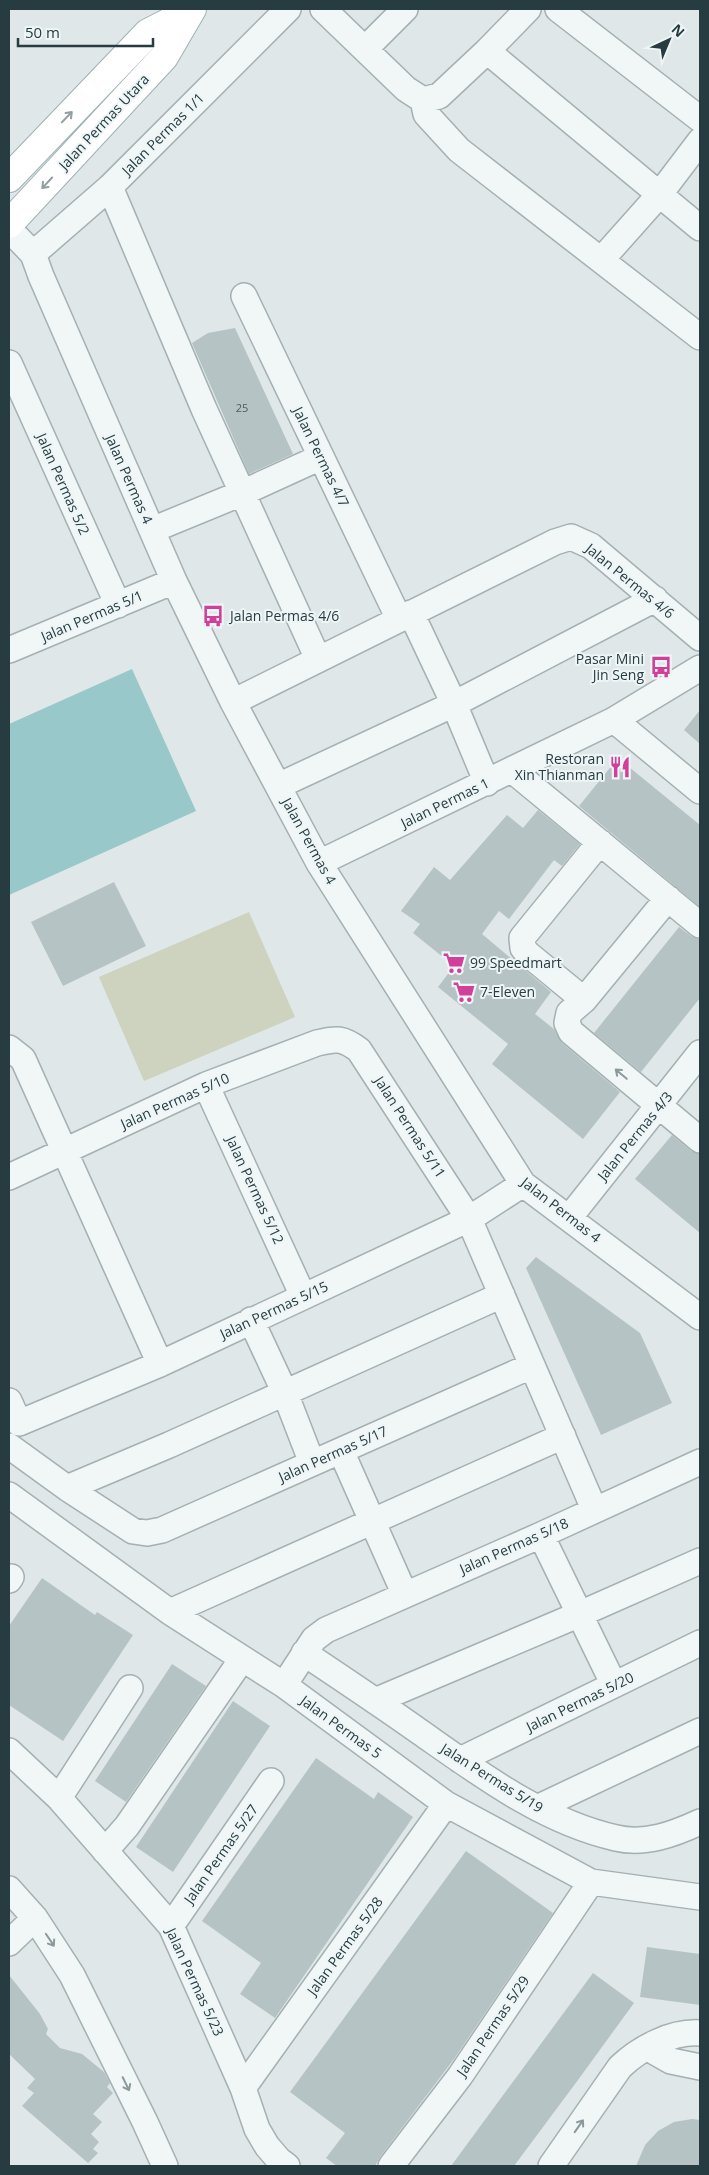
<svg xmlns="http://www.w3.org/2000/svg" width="709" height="2175" font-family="'Open Sans',sans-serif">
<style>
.green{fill:#cdd3bf}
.water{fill:#98c8ca}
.building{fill:#b6c3c5}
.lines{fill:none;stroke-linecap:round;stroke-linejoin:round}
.minor-casing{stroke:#a4b0b2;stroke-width:28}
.major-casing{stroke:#9eb2b4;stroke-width:30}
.minor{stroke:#f1f6f7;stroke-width:25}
.major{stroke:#fff;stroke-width:28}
.oneway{stroke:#939ea0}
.oneway2{stroke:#8c999c}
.labels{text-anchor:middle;stroke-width:4;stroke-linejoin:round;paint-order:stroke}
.number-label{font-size:11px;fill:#4b5e61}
.street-label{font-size:14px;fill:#273c40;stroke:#eef5f6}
.poi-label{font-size:14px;fill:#273c40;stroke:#eef5f6;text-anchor:start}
</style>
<rect width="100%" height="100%" fill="#dfe7e8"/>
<path class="green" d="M249,912l46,105 -151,64 -45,-104z"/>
<path class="water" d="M132,669l64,142 -187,84v-171z"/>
<path class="building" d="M235,328l58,126 -44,20 -57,-131 16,-10z
M700,710v34l-16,-14z
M618,758l82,67v82l-121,-101z
M538,810l42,34 -18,22 -8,-6 -45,59 -10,-8 -17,23 69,58 -16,22 19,15 8,14 58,49 -37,47 -91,-75 16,-20 -70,-57 16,-21 -41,-33 7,-9 -19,-13 33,-44 16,13 57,-65 16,13z
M114,882l32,64 -83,40 -32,-64z
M679,927l12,9 9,3v59l-59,74 -47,-39z
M672,1135l19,16 9,3v79l-65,-54z
M536,1257l104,76 32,70 -71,32 -75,-167z
M42,1578l53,37 2,-3 36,23 -70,106 -54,-36v-79z
M172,1664l34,22 -80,116 -31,-21z
M233,1701l37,25 -97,146 -37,-25z
M316,1758l58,41 4,-7 35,25 -138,201 -35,-24 21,-31 -59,-42z
M466,1851l87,62 -99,146 -74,98 -5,9h-38l-11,-8 19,-25 -55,-41z
M647,1947l53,7v51l-60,-8z
M593,1973l41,30 -56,77 -64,86h-63z
M9,1975l31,39 8,15 -2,5 14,14 22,6 22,18 6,11 -3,4 6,6 -20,21 9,8 -11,12 8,8 -6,7 5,4 -10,10 -66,-57 12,-13 -7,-5 8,-9 -26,-25z
M692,2119l8,1v46h-64l9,-21 13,-14 16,-9z"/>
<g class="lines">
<g class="minor-casing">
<path id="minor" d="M323,9l83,80 17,11 16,-4 48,-45 41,-42
M558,9l142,110
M365,49l40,-40
M487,51l213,177
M423,100l3,14 33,36 241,187
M110,187l94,222 114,250
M9,229l24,25 8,22 133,305 59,121 86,161 204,321 177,133
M33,254l77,-67 178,-178
M602,259l57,-64 41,-54
M244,296l155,323
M9,363l109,242
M152,530l90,-37 79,-36
M411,613l43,91 33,79
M9,650l165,-69
M233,702l322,-160 16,-5 20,9 109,92
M614,720l86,71
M512,770l188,155
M278,786l176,-82 201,-105
M319,863l295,-143 86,-52
M668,898l-84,102 -15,13 -2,10 4,9 129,108
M584,1000l-56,-46 -5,-6 -1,-10 78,-96
M9,1048l14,11 137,305
M206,1085l97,211
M9,1177l197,-92 111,-42c20,-5 26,-5 42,7l110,169 125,290
M569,1218l131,-165
M251,1320l34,73 27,70
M9,1401l10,22
M19,1423l141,-59 309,-145 54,-35
M9,1446l58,42 66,43 14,2 15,-3 369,-164
M341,1451l64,144
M67,1488l102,-43 333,-150
M9,1495l161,117 114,73 162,119 145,78 109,15
M541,1535l73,150
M9,1580l2,-3
M170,1612l393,-176
M304,1653c39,26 78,52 116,79 60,42 124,90 196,106 29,7 58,-4 84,-16
M284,1685l30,-46 12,-9 215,-95 159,-73
M375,1701l205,-87 120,-53
M9,1751l50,47 112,128 72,162 14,41 10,17 12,14 8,6
M460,1760l240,-117
M59,1798l71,-110
M537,1808l163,-77
M105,1851l22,-25 115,-167
M9,1889l26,29 37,57 73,147 20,44
M171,1926l100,-145
M9,1943l26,-25
M648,2048l23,13 29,6
M243,2088l203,-284
M391,2166l69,-90 131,-194
M551,2166l69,-99c20,-19 52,-36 80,-34"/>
</g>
<g class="major-casing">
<path id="major" d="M9,178l139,-145 41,-21
M9,224l155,-167 28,-48"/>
</g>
<use href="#minor" class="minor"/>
<use href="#major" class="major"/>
</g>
<defs><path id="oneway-shaft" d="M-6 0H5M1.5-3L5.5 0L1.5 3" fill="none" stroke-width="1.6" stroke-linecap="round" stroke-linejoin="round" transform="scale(1.25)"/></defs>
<g class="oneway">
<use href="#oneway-shaft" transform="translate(67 117) rotate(-46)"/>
<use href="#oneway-shaft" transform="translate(47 183) rotate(133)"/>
</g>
<g class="oneway2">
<use href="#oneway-shaft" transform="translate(621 1074) rotate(-140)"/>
<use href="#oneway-shaft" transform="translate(50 1940) rotate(56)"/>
<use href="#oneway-shaft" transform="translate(126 2084) rotate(64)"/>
<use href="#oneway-shaft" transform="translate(579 2126) rotate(-55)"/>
</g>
<defs>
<g id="bus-bare" transform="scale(1.725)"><path d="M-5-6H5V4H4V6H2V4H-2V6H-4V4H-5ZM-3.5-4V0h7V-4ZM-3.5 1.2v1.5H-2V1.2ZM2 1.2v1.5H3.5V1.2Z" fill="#d23f9b" stroke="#eef5f6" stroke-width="2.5" paint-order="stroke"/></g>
<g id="restaurant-bare" transform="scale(1.725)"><path d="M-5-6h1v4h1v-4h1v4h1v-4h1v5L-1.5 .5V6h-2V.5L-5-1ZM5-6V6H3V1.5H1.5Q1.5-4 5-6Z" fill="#d23f9b" stroke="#eef5f6" stroke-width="2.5" paint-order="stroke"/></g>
<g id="supermarket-bare" transform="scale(1.725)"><path d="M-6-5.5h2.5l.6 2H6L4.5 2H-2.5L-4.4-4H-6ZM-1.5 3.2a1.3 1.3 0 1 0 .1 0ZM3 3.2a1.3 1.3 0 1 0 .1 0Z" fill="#d23f9b" stroke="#eef5f6" stroke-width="2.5" paint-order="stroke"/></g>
</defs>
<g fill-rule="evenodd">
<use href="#bus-bare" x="213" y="616"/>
<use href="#bus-bare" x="661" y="667"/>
<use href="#restaurant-bare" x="620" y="767"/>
<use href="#supermarket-bare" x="454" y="963"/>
<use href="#supermarket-bare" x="464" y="992"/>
</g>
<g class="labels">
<g class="number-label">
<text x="242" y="412">25</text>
</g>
<g class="street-label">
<text transform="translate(104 122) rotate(-47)" y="5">Jalan Permas Utara</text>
<text transform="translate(163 134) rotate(-45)" y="5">Jalan Permas 1/1</text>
<text transform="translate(321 457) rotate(64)" y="5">Jalan Permas 4/7</text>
<text transform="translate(129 479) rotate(66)" y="5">Jalan Permas 4</text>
<text transform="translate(63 484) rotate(66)" y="5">Jalan Permas 5/2</text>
<text transform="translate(630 581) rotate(39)" y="5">Jalan Permas 4/6</text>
<text transform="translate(92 616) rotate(-23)" y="5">Jalan Permas 5/1</text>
<text transform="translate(445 803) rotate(-26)" y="5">Jalan Permas 1</text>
<text transform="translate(309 841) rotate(61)" y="5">Jalan Permas 4</text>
<text transform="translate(175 1101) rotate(-24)" y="5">Jalan Permas 5/10</text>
<text transform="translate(410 1127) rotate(57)" y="5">Jalan Permas 5/11</text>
<text transform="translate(635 1136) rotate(-51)" y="5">Jalan Permas 4/3</text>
<text transform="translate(255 1190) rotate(65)" y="5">Jalan Permas 5/12</text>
<text transform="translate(561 1210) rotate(38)" y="5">Jalan Permas 4</text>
<text transform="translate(274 1310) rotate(-25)" y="5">Jalan Permas 5/15</text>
<text transform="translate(333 1454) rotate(-24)" y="5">Jalan Permas 5/17</text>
<text transform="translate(514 1546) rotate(-24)" y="5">Jalan Permas 5/18</text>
<text transform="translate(580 1702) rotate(-26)" y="5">Jalan Permas 5/20</text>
<text transform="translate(341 1727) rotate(36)" y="5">Jalan Permas 5</text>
<text transform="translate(492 1778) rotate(32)" y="5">Jalan Permas 5/19</text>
<text transform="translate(221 1854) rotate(-55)" y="5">Jalan Permas 5/27</text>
<text transform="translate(345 1946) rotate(-54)" y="5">Jalan Permas 5/28</text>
<text transform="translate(195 1982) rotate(65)" y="5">Jalan Permas 5/23</text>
<text transform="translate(493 2026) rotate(-56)" y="5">Jalan Permas 5/29</text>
</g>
<g class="poi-label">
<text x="230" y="621">Jalan Permas 4/6</text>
<text x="644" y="664" text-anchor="end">Pasar Mini<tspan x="644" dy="16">Jin Seng</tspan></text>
<text x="604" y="764" text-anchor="end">Restoran<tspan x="604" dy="16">Xin Thianman</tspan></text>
<text x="470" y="968">99 Speedmart</text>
<text x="480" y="997">7-Eleven</text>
</g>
</g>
<rect width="709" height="2175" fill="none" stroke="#273c40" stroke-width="20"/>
<g transform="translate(669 40) rotate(44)" stroke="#eef5f6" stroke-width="4" paint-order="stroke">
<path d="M0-4L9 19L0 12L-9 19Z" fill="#273c40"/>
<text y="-8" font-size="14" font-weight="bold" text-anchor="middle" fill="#273c40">N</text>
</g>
<path d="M18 38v8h135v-8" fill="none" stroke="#273c40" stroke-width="2.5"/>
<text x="25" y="38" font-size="15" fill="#273c40" stroke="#eef5f6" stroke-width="4" paint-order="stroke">50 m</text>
</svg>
